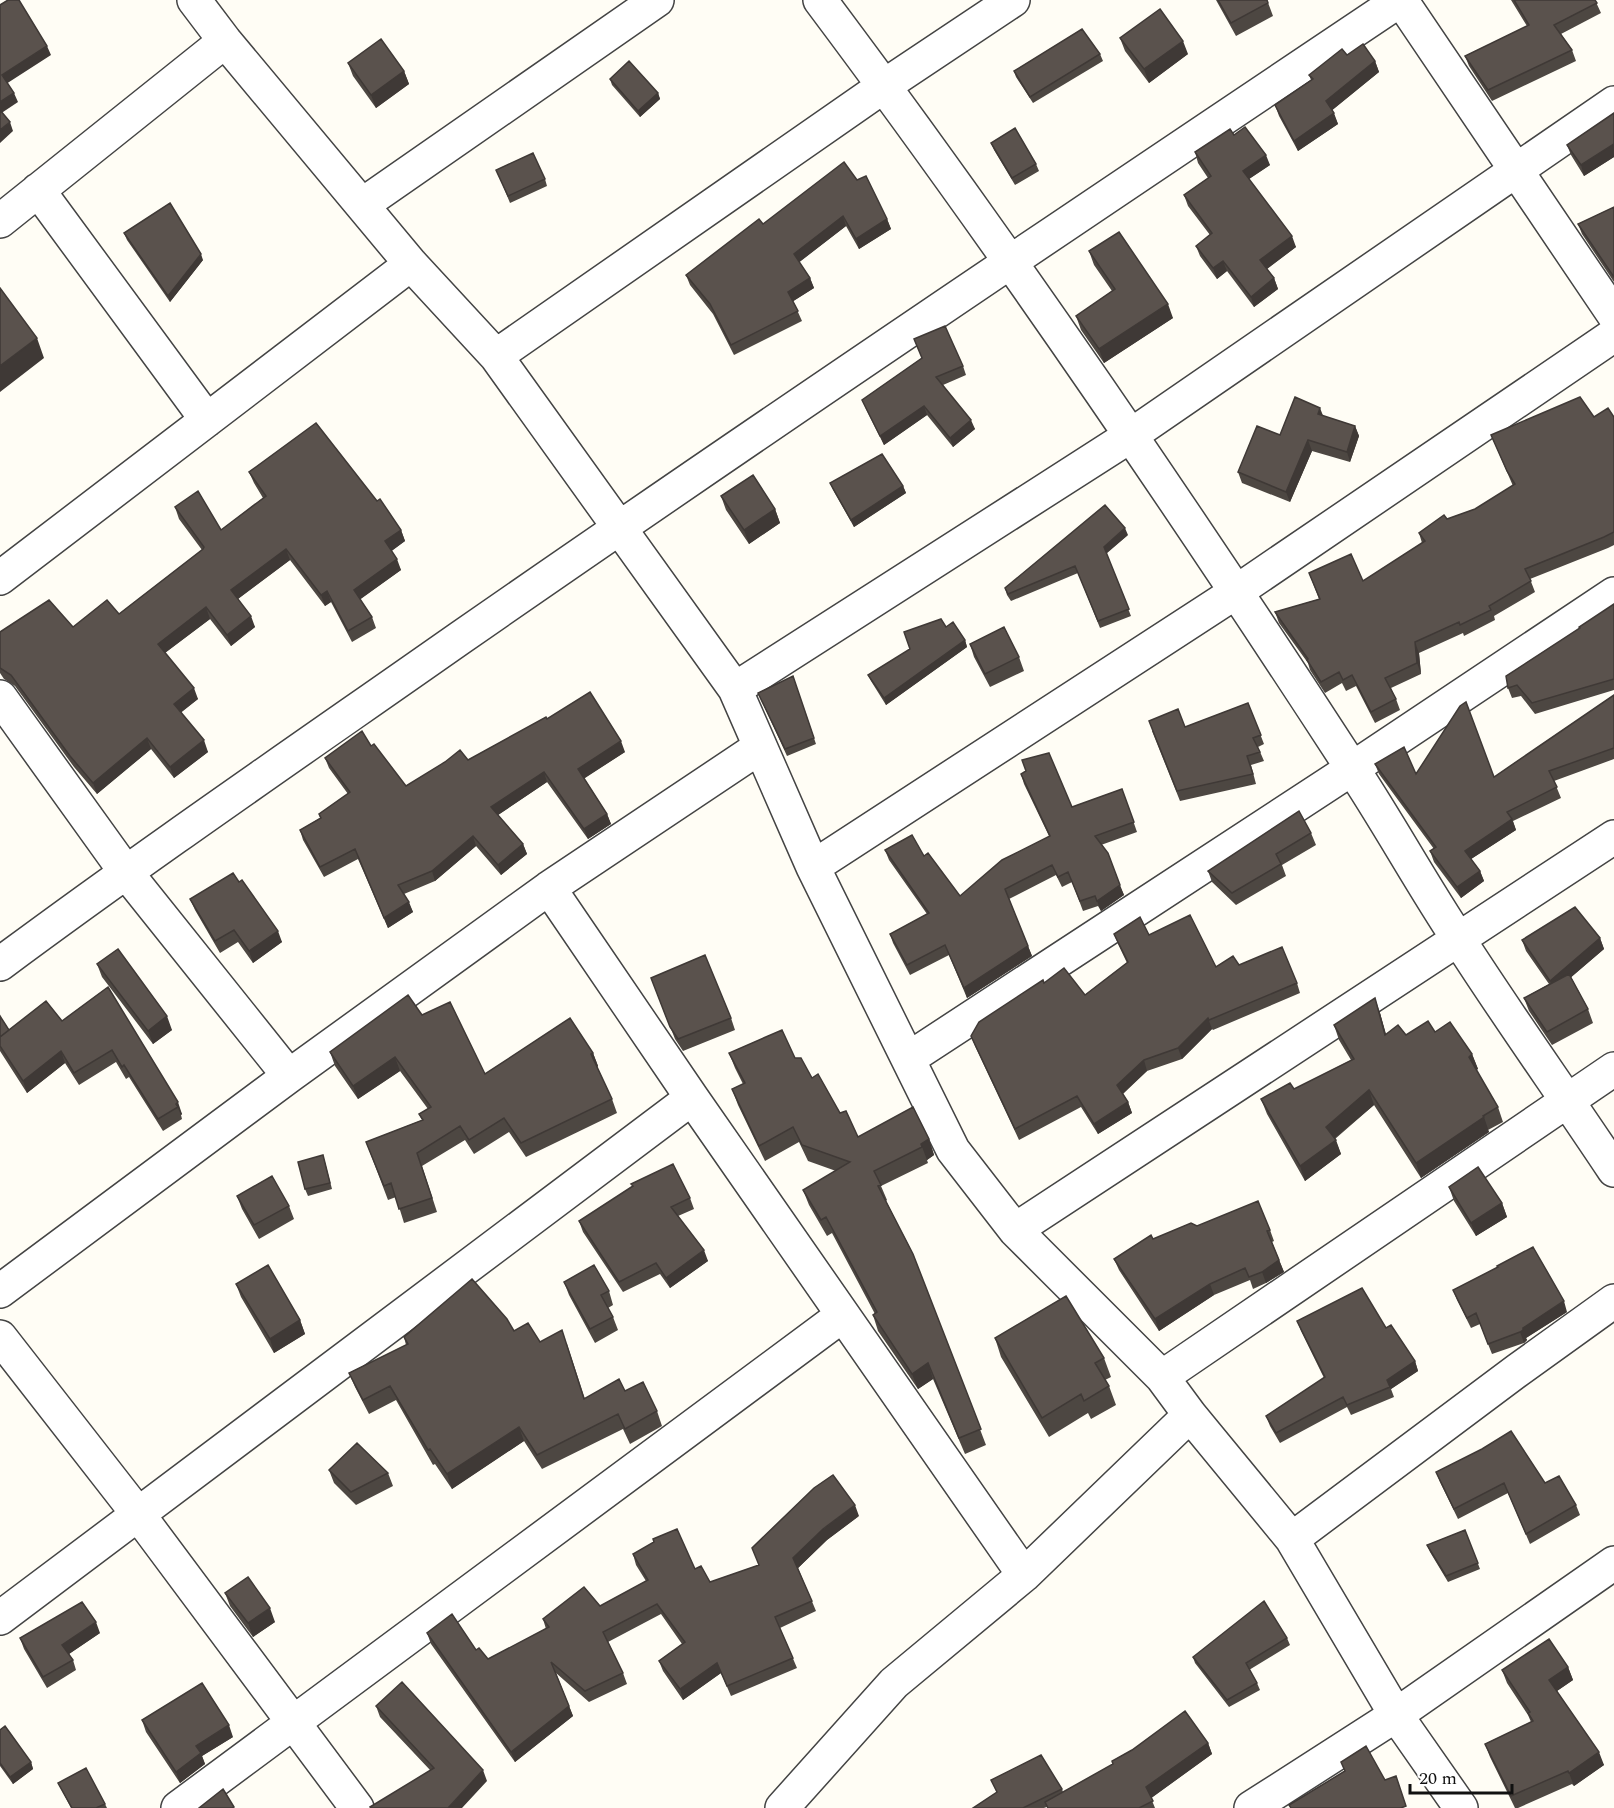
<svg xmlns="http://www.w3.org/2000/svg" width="1614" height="1808" font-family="Spectral,serif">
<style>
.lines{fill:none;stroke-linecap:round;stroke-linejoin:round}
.minor-casing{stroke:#444;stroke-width:36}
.minor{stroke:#fff;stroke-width:33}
.wall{fill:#4d4742}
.shaded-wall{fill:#3f3936}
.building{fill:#5a524d;stroke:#3f3936;stroke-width:1.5}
</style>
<rect width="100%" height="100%" fill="#fffdf5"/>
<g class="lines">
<g class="minor-casing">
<path id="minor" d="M194,0l31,41 186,223 85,92 239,333 78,178 140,283 62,80 147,147 28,38 102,124 104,176 65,93
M820,0c186,248 361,505 530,765 38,57 71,118 109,175 50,78 104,153 155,230
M1401,0l213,315
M38,190l169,230
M362,205l295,-205
M0,221l225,-180
M496,356l388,-270 129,-86
M0,578l411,-314
M735,689l395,-253 484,-333
M0,697l125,174 164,205
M813,867l423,-275 378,-257
M549,888l143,210 332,477
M0,964c151,-112 306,-218 460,-326 311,-216 625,-427 940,-638
M908,1059l445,-291 261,-174
M1015,1230l599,-393
M0,1291l289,-215 260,-188 211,-141
M0,1337l138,177 219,294
M1162,1377l452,-308
M1292,1539l226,-169 96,-69
M0,1618l692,-520
M178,1808l665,-493
M782,1808l112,-125 130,-108 166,-160
M1251,1808l145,-93 218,-152"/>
</g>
<use href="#minor" class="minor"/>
</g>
<path class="wall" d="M1216,0h51l6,16 -37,20z
M1511,0h84l6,13 -40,21 11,16 4,11 -84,40 -23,-35 -4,-10 62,-30z
M1120,38l68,16 -39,29 -24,-32z
M1100,54l3,7 -70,42 -17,-26 -2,-6z
M1347,55l28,6 4,11 -47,38 6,14 -40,27 -19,-35 -4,-11 36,-25 -2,-5z
M348,63l56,8 5,13 -33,24 -23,-32z
M610,79l48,14 2,6 -20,18 -28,-32z
M1614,113v44l-30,19 -13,-21 -4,-10z
M1234,135l36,30 -21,14 47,68 -29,22 7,9 4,11 -24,18 -27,-36 -10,8 -17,-23 -4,-10 14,-11 -22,-29 -4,-11 24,-17 -10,-15 -3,-11z
M991,143l45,21 3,7 -24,14 -21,-35z
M499,176l46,3 2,7 -37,17z
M857,180l30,39 4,10 -32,20 -13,-23 -47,36 11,16 4,10 -21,13 9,20 -68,34 -21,-41 -23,-29 -4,-10 77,-51z
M1614,207v75l-32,-48 -4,-10z
M124,233l79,27 -33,42 -43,-62z
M1089,251l84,67 -69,45 -23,-33 -5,-14 36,-25 -18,-26z
M914,339l49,27 3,9 -23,10 32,44 -22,18 -26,-32 -43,30 -18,-36 -4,-9 60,-42z
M1323,416l32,10 4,10 -9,26 -38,-11 -22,51 -48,-19 -4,-11 42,-37z
M1594,417h20v128l-6,3 -78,31 5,13 -41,24 1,4 -31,16 -1,-3 -44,20 2,21 -30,14 5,11 4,11 -25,13 -19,-37 -10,5 -4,-8 -17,10 -15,-23 -2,-7 -29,-40 -4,-11 44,-13 -10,-26 54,8 59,-38 -3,-10 28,-14 28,-10 38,-23 -22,-51z
M249,472l128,29 24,29 4,11 -14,10 10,19 -41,29 12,18 4,11 -24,14 -21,-40 -6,4 -35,-46 -52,39 17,28 -24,19 -21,-27 -45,34 33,46 -17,13 27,40 -34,26 -23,-29 -54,45 -23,-27 -59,-81 -11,-7 -4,-6v-41l73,-5 46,-13 83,-64 -23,-31 -4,-12 46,23 42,-32 -9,-15z
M830,483l73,3 3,7 -52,34 -21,-37z
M721,496l54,13 5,14 -31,21 -23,-34z
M1128,535l-22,18 25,63 -31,12 -22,-55 -67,28 -4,-6 -2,-7z
M1614,604v86l-79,24 -14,-18 -9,2 -4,-10 72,-60z
M946,627l19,13 2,7 -81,58 -15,-24 -3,-6z
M970,644l49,13 5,14 -34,16 -16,-30z
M793,676l23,68 -29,12 -29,-63z
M1614,695v64l-60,22 7,17 -48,23 3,9 -45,29 9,12 4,10 -23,17 -27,-36 -4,-11 4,-2 -55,-75 -4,-10 41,10 78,3z
M1248,703l16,41 -6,3 6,14 -13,4 5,19 -76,17 -28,-70 33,-4z
M547,719l78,33 -41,26 23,36 4,10 -23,15 -41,-57 -49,33 25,29 4,10 -26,21 -25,-29 -41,35 -31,13 9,18 -25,16 -30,-69 -34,18 -21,-37 -3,-10 20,-12 -1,-4 29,-20 -19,-26 -4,-10 46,-12 35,40 62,-26z
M1021,774l51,33 50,-18 15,43 -36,13 23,50 -23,16 -3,-5 -15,5 -11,-29 -10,5 -6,-12 -47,24 23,57 -65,42 -18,-43 -39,20 -17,-32 -3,-9 37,-20 -38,-54 -4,-10 39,6 36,40 89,-60 -25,-52z
M1311,833l5,12 -34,20 4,11 -50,29 -24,-23 -4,-11z
M239,882l43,60 -29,21 -15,-21 -18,11 -25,-43 -5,-11z
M1114,934l35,1 67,32 23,-2 58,18 3,10 -87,37 -1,-1 -30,30 -35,12 -24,23 5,8 4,11 -34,21 -17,-27 -62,33 -44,-94 -4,-10 73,-53 41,12 42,-32 -9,-19z
M1600,938l4,11 -33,28 17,32 5,14 -41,22 -23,-34 -5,-13 25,-14 -23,-33 -4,-11z
M97,964l75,66 -19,14 -51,-67z
M651,978l80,40 4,12 -52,21 -8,-12z
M108,987l74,127 -1,1 1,4 -19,12 -34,-54 -3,2 -10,-17 -37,23 -14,-22 -38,30 -27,-42v-35l9,14 53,-9z
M1380,1013l6,21 20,1 29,-3 37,22 6,15 -2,1 22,37 5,15 -15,8 1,2 -68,46 -47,-73 -39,34 6,15 -36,27 -38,-67 -6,-15 33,-10 57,-29 -12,-20 -5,-15z
M422,1015l63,59 108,-21 5,13 -1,1 15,32 5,14 -91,44 -17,-25 -35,22 -9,-14 -43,26 15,46 -33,11 -8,-26 -8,3 -22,-58 56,-22 -3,-6 9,-5 -28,-38 -42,28 -23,-33 -5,-14z
M729,1053l66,5 17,20 46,59 71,2 5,16 -7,5 1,3 -47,23 6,14 -1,1 27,53 73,191 -21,9 -32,-75 -15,10 -40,-58 -5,-16 2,-1 -43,-81 -5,3 -18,-31 -6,-15 33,-19 -28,-10 -9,-19 -34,19 -27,-56 -6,-16 11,-5 -8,-16z
M325,1162l7,27 -24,7 -3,-7z
M1449,1187l53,16 5,14 -31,19 -22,-35z
M237,1196l52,10 5,13 -35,20 -17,-30z
M690,1198l4,11 -16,7 30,45 -38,27 -10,-14 -37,18 -40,-60 -4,-11z
M1197,1226l73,4 4,11 -2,1 12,30 -18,11 -13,6 -3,-9 -36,15 -55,36 -40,-61 -5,-11 39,-20z
M564,1282l45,9 4,14 -5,3 5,9 5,13 -23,13 -26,-48z
M236,1284l64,36 5,14 -31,19 -33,-56z
M1453,1290l114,22 -41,26 1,2 -3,3 -32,11 -12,-30 -9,4 -14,-28z
M1297,1321l89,7 29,33 3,10 -27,18 3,8 -43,18 -4,-8 -67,36 -10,-17 -4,-10 58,-38 -23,-47z
M514,1331l26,11 27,2 18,55 40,-8 32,20 5,15 -32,18 -7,-15 -81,40 -18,-28 -72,48 -17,-25 -2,1 -37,-65 -27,14 -14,-27 -6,-14 57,-28 -2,-8z
M995,1338l109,20 7,19 -6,3 4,6 7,19 -25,14 -3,-6 -39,24 -48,-80z
M329,1470l59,3 5,13 -37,19 -22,-22z
M1436,1472l109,11 31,22 4,10 -50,29 -22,-51 -50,26 -18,-37z
M859,1516l-32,24 -29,28 18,43 -36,17 17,40 -66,28 -10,-23 -38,27 -20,-29 -4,-10 23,-17 -21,-30 -53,28 15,31 4,11 -38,18 -33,-29 17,43 -58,46 -84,-118 -4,-11 49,17 12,9 58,-30 -3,-10 57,-13 46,-25 -10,-16 -3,-11 62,15 15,13 49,-17z
M1465,1530l15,39 -32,13 -18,-30 -3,-7z
M225,1593l50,29 -22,15 -23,-31z
M100,1633l-31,21 4,6 3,10 -29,18 -23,-39 -4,-11z
M1287,1638l3,7 -41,25 8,13 3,7 -31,17 -34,-44 -2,-6z
M1568,1667l5,13 -16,11 47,74 -30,21 -2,-2 -54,24h-3l-25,-51 -5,-13 46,-22 -3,-7 -21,-32 -5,-13z
M376,1706l111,75 -57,-11 -50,-53z
M142,1720l91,17 -31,19 3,8 -25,19 -34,-51z
M0,1730l31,32 2,7 -20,15 -13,-18z
M1208,1743l4,11 -61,44 4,10h-108v-1l-3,1h-71l24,-15 -6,-13 71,9 1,3z
M58,1783l47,21 2,4h-36z"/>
<path class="shaded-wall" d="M1183,41l5,13 -39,29 -5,-14z
M47,46l4,9 -45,29 -4,-9z
M1375,61l4,11 -49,40 -4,-11z
M404,71l5,13 -33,24 -5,-13z
M14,93l4,9 -18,12v-12z
M658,93l2,6 -20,18 -2,-6z
M1334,113l4,11 -40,27 -4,-10z
M10,122l3,9 -13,12v-13z
M1614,144v13l-30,19 -3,-11z
M1266,155l4,10 -24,16 -3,-10z
M843,216l3,10 -49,38 -3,-10z
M887,219l4,10 -32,20 -3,-10z
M1292,236l4,11 -32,24 -4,-11z
M201,254l2,6 -33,42 -2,-6z
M1223,261l4,10 -10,8 -4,-11z
M810,278l4,10 -22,14 -4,-10z
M1274,278l4,11 -24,18 -3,-10z
M1168,304l5,14 -69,45 -5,-14z
M37,338l7,20 -44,34v-26z
M924,406l3,9 -43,30 -4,-9z
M1320,408l4,10 -6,-4z
M971,420l4,9 -22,18 -3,-9z
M1355,426l4,10 -9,26 -3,-10z
M1308,440l4,11 -22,51 -4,-10z
M903,486l3,7 -52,34 -3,-7z
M775,509l5,14 -31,21 -5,-14z
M1125,528l3,7 -22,19 -2,-7z
M401,530l4,11 -16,12 -4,-12z
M286,549l4,11 -55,41 -4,-11z
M397,559l4,11 -43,31 -4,-11z
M327,591l4,11 -6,4 -4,-11z
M206,607l4,12 -48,36 -4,-11z
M251,616l4,11 -24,19 -4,-11z
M965,640l2,7 -81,58 -2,-7z
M1415,642l4,11 2,21 -4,-11z
M194,688l4,11 -20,16 -4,-11z
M147,738l4,11 -54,45 -4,-11z
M204,740l4,12 -34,26 -4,-11z
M621,741l4,11 -43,28 -4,-11z
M544,772l3,10 -52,35 -4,-10z
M607,814l4,10 -23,15 -4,-10z
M1512,819l4,11 -48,31 -3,-10z
M473,836l3,10 -41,35 -3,-10z
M523,844l4,10 -26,21 -3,-10z
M1480,871l4,10 -23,17 -4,-11z
M1120,885l4,10 -23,16 -4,-10z
M409,902l4,10 -25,16 -4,-10z
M278,931l4,11 -29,21 -4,-12z
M1600,938l4,11 -50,43 -4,-11z
M1028,946l4,10 -65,42 -3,-10z
M1375,998l5,15 10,37 -5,-15z
M167,1016l5,14 -19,14 -5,-13z
M1208,1018l4,11 -30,30 -4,-11z
M61,1051l4,12 -38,30 -4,-12z
M593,1053l5,13 -2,2 -5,-14z
M1472,1054l6,15 -4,2 -5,-14z
M395,1057l5,14 -42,28 -5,-13z
M1144,1060l3,11 -26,24 -4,-10z
M1369,1090l5,15 -43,36 -5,-14z
M178,1102l4,12 -1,1 -5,-11z
M1128,1102l4,11 -34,21 -4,-10z
M1484,1117l5,15 -68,46 -5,-15z
M929,1139l5,16 -7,5 -6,-16z
M1336,1140l5,14 -36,27 -5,-15z
M1502,1203l5,14 -31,19 -5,-13z
M704,1250l4,11 -38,27 -4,-10z
M1279,1260l5,12 -18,11 -4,-11z
M1210,1284l4,11 -55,36 -4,-12z
M1564,1301l3,11 -41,26 1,2 -3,3 -4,-11 3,-4z
M300,1320l5,14 -31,19 -4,-14z
M1415,1361l3,10 -27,18 -4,-9z
M928,1363l5,16 -15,10 -6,-15z
M519,1427l5,14 -72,48 -5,-15z
M855,1505l4,11 -32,24 -30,29 -4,-11 30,-29z
M270,1608l5,14 -22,15 -5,-14z
M96,1622l4,11 -34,23 -4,-11z
M717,1663l4,10 -38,27 -3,-11z
M1568,1667l5,13 -19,13 -5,-13z
M569,1706l4,10 -58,46 -4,-10z
M229,1725l4,12 -31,19 3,8 -25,19 -4,-11 20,-26z
M1208,1743l4,11 -62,45 -4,-12z
M1599,1752l5,13 -30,21 -5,-13z
M31,1762l2,7 -20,15 -3,-7z
M483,1770l4,11 -25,27h-14z"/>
<path class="building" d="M8,0h11l28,46 -45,29 12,18 -14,9v-97z
M1218,0h49l1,3 -37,20z
M1514,0h81l2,3 -43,22 18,25 -84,40 -23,-34 64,-31z
M1160,9l23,32 -39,28 -24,-31z
M1082,29l18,25 -70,43 -16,-26z
M381,39l23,32 -33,24 -23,-32z
M1363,44l12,17 -49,40 8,12 -40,28 -19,-36 38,-26 -4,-4 33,-26 5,6z
M629,61l29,32 -20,18 -28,-32z
M0,110l10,12 -10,8z
M1614,113v31l-33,21 -14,-20z
M1245,127l21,28 -23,16 49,65 -32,24 14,18 -23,19 -28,-36 -10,7 -17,-22 16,-13 -28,-38 27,-19 -16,-24 35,-23 4,6z
M1015,128l21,36 -24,14 -21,-35z
M533,153l12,26 -37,17 -12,-26z
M844,162l13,18 9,-4 21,43 -31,20 -13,-23 -49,38 16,24 -22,14 10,19 -67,34 -21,-41 -24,-29 73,-56 4,5z
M170,203l31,51 -33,42 -44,-63z
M1614,207v70l-36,-53z
M1119,232l49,72 -69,45 -23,-33 39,-27 -26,-38z
M0,288l37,50 -37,28z
M945,326l18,40 -27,11 35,43 -21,18 -26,-32 -44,30 -18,-36 60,-42 -8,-19z
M1295,397l25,11 -2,6 37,12 -8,26 -39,-12 -22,52 -48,-20 19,-46 23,9z
M1580,397l14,20 14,-9 6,9v115l-10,5 -79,32 6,12 -42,25 2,4 -31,15 -1,-3 -44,20 2,21 -32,15 11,21 -25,13 -19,-37 -9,5 -4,-8 -18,10 -14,-22 1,-1 -33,-47 45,-13 -11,-26 42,-19 12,27 62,-40 -6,-8 25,-18 3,4 28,-10 40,-25 -8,-13 -16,-36z
M316,423l61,78 3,-2 21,31 -16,11 12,18 -43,31 18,27 -24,14 -21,-40 -6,4 -35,-46 -55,41 20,26 -24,19 -21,-28 -48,37 36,44 -20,16 30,36 -34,27 -23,-29 -54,45 -23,-27 -59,-81 -11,-7v-36l49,-32 24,27 34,-27 12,14 84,-65 1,-2 -29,-40 23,-16 23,39 45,-34 -17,-24z
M882,454l21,32 -52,34 -21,-37z
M753,475l22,34 -31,21 -23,-34z
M1105,505l20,23 -21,19 25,62 -31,12 -23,-55 -67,28 -3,-6z
M1614,604v75l-82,24 -15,-18 -9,3 -2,-12 74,-48 -1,-1z
M941,619l5,8 7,-5 12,18 -81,58 -16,-23 42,-26 -6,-17z
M1004,627l15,30 -34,17 -15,-30z
M793,676l21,62 -29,11 -27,-56z
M590,692l31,49 -43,28 29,45 -23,15 -40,-57 -53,35 32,37 -25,21 -25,-29 -41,35 -34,14 11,17 -25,16 -29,-69 -35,18 -20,-37 21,-12 -2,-4 31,-22 -25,-34 37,-27 9,15 3,-2 32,42 39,-24 15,-12 8,10 78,-43 1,2z
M1614,695v53l-65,23 8,16 -50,25 5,7 -47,32 15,20 -23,16 -27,-36 6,-4 -61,-83 29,-17 12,27 44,-68 6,-4 28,75z
M1248,703l13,32 -8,3 7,14 -13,4 6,18 -76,17 -28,-70 29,-12 7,18z
M1049,753l23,54 50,-18 12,33 -39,14 13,17 12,32 -23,16 -2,-5 -15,5 -12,-29 -10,5 -6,-12 -47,24 23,57 -64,42 -19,-43 -38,20 -17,-31 39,-21 -44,-63 27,-15 12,21 4,-3 32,43 42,-36 48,-24 -29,-62 5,-3 -4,-11z
M1299,811l12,22 -35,21 5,10 -49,29 -24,-22z
M233,873l6,9 3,-2 36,51 -29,20 -15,-21 -19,11 -25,-42z
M1575,907l25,31 -50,43 -28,-41z
M1190,915l26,52 17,-11 6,9 43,-18 15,36 -88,37 -1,-2 -30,30 -34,12 -27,25 11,17 -34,22 -17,-28 -62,33 -44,-93 8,-14 64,-42 1,3 20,-15 21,27 43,-33 -14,-28 26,-17 9,18z
M118,949l49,67 -19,15 -51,-67z
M705,955l26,63 -53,21 -8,-12 -19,-49z
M1569,974l19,35 -41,23 -23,-34z
M108,987l70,115 -2,2 2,3 -20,12 -34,-54 -2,2 -10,-17 -38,23 -13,-22 -38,30 -23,-35v-9l46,-36 16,20z
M408,995l14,20 28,-13 35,72 85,-56 23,35 -2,1 21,45 -91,44 -17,-25 -35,22 -9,-14 -43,27 15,45 -33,11 -8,-26 -7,3 -18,-44 57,-22 -4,-6 12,-7 -36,-50 -42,29 -23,-34z
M1375,998l10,37 13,-10 8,10 22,-14 7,11 15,-10 22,32 -3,3 29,50 -15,9 1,1 -68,46 -47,-73 -43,37 10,13 -36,26 -39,-67 29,-16 4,6 60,-30 -20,-34z
M0,1016l9,14 -9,7z
M782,1030l13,28h6l11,20 6,-4 22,39 6,-2 12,26 55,-30 16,32 -8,5 1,3 -48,24 7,14 -3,1 35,68 68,175 -22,9 -31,-75 -16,11 -39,-59 4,-3 -51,-95 -5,3 -18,-30 47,-28 -48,-17 -9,-18 -34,19 -27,-57 13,-6 -16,-30z
M323,1155l7,28 -25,6 -7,-27z
M673,1164l17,34 -19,9 33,43 -38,28 -10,-15 -37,19 -40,-61 54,-35 -2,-2z
M1478,1167l24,36 -31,20 -22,-36z
M272,1176l17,30 -35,19 -17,-29z
M1258,1201l12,29 -3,1 12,29 -17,12 -13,5 -4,-9 -35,16 -55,35 -41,-60 37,-24 2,4 38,-16 6,3z
M1533,1247l31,54 -41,27v2l-3,2 -32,12 -12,-31 -9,5 -14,-28 45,-23 -1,-1z
M268,1265l32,55 -30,19 -34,-55z
M594,1265l15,26 -8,4 12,22 -23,12 -26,-47z
M472,1279l35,40 7,12 14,-8 12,19 22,-12 22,69 35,-20 6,12 18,-9 14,29 -32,18 -7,-15 -81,41 -18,-28 -72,47 -17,-25 -2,1 -38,-64 -27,14 -14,-27 59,-29 -4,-7z
M1362,1288l24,40 5,-3 24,36 -28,19 3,7 -43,18 -4,-8 -67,36 -10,-17 59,-39 -28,-56z
M1066,1296l38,62 -9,5 14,23 -25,15 -3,-7 -39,24 -47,-80z
M1511,1431l34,52 14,-7 17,29 -50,29 -22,-51 -50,26 -18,-37 46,-23z
M357,1443l31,30 -37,19 -22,-22z
M833,1475l22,30 -32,24 -30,29 19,43 -37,16 18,41 -66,28 -10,-23 -37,26 -21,-28 26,-19 -28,-38 -54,28 20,41 -38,18 -34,-29 18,44 -58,46 -84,-119 25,-19 24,36 3,-2 9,11 61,-32 -6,-8 41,-32 16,19 48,-26 -15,-26 21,-12 -1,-3 24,-10 18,40 6,-3 9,16 49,-17 -7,-17 62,-60z
M1465,1530l13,33 -32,13 -19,-31z
M248,1577l22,31 -22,15 -23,-30z
M1264,1601l23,37 -41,25 11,20 -30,17 -34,-43z
M82,1602l14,20 -34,23 11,15 -30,17 -23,-39z
M1549,1639l19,28 -19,13 50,72 -30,21 -1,-2 -57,25 -26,-52 48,-23 -5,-8 2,-1 -28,-42z
M402,1682l81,88 -35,38h-77l-1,-1 64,-39 -58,-62z
M202,1683l27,42 -33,21 5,7 -25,19 -34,-52z
M1185,1711l23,32 -62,44 7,14 -14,7h-91l-3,-6 68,-38 -1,-3 20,-11z
M5,1726l26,36 -21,15 -10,-14v-33z
M1366,1746l19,34 11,-4 10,30 -5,2h-110l-2,-3 56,-34 -4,-9z
M1041,1755l21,34 -39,19h-50l24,-16 -6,-12z
M86,1768l19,36 -9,4h-24l-14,-25z
M223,1789l11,18 -2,1h-33z"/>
<path d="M1410 1784v9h102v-9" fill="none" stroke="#111111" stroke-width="3"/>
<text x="1419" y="1784" font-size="18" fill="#111111" stroke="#ffffff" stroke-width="4.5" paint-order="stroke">20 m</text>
</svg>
